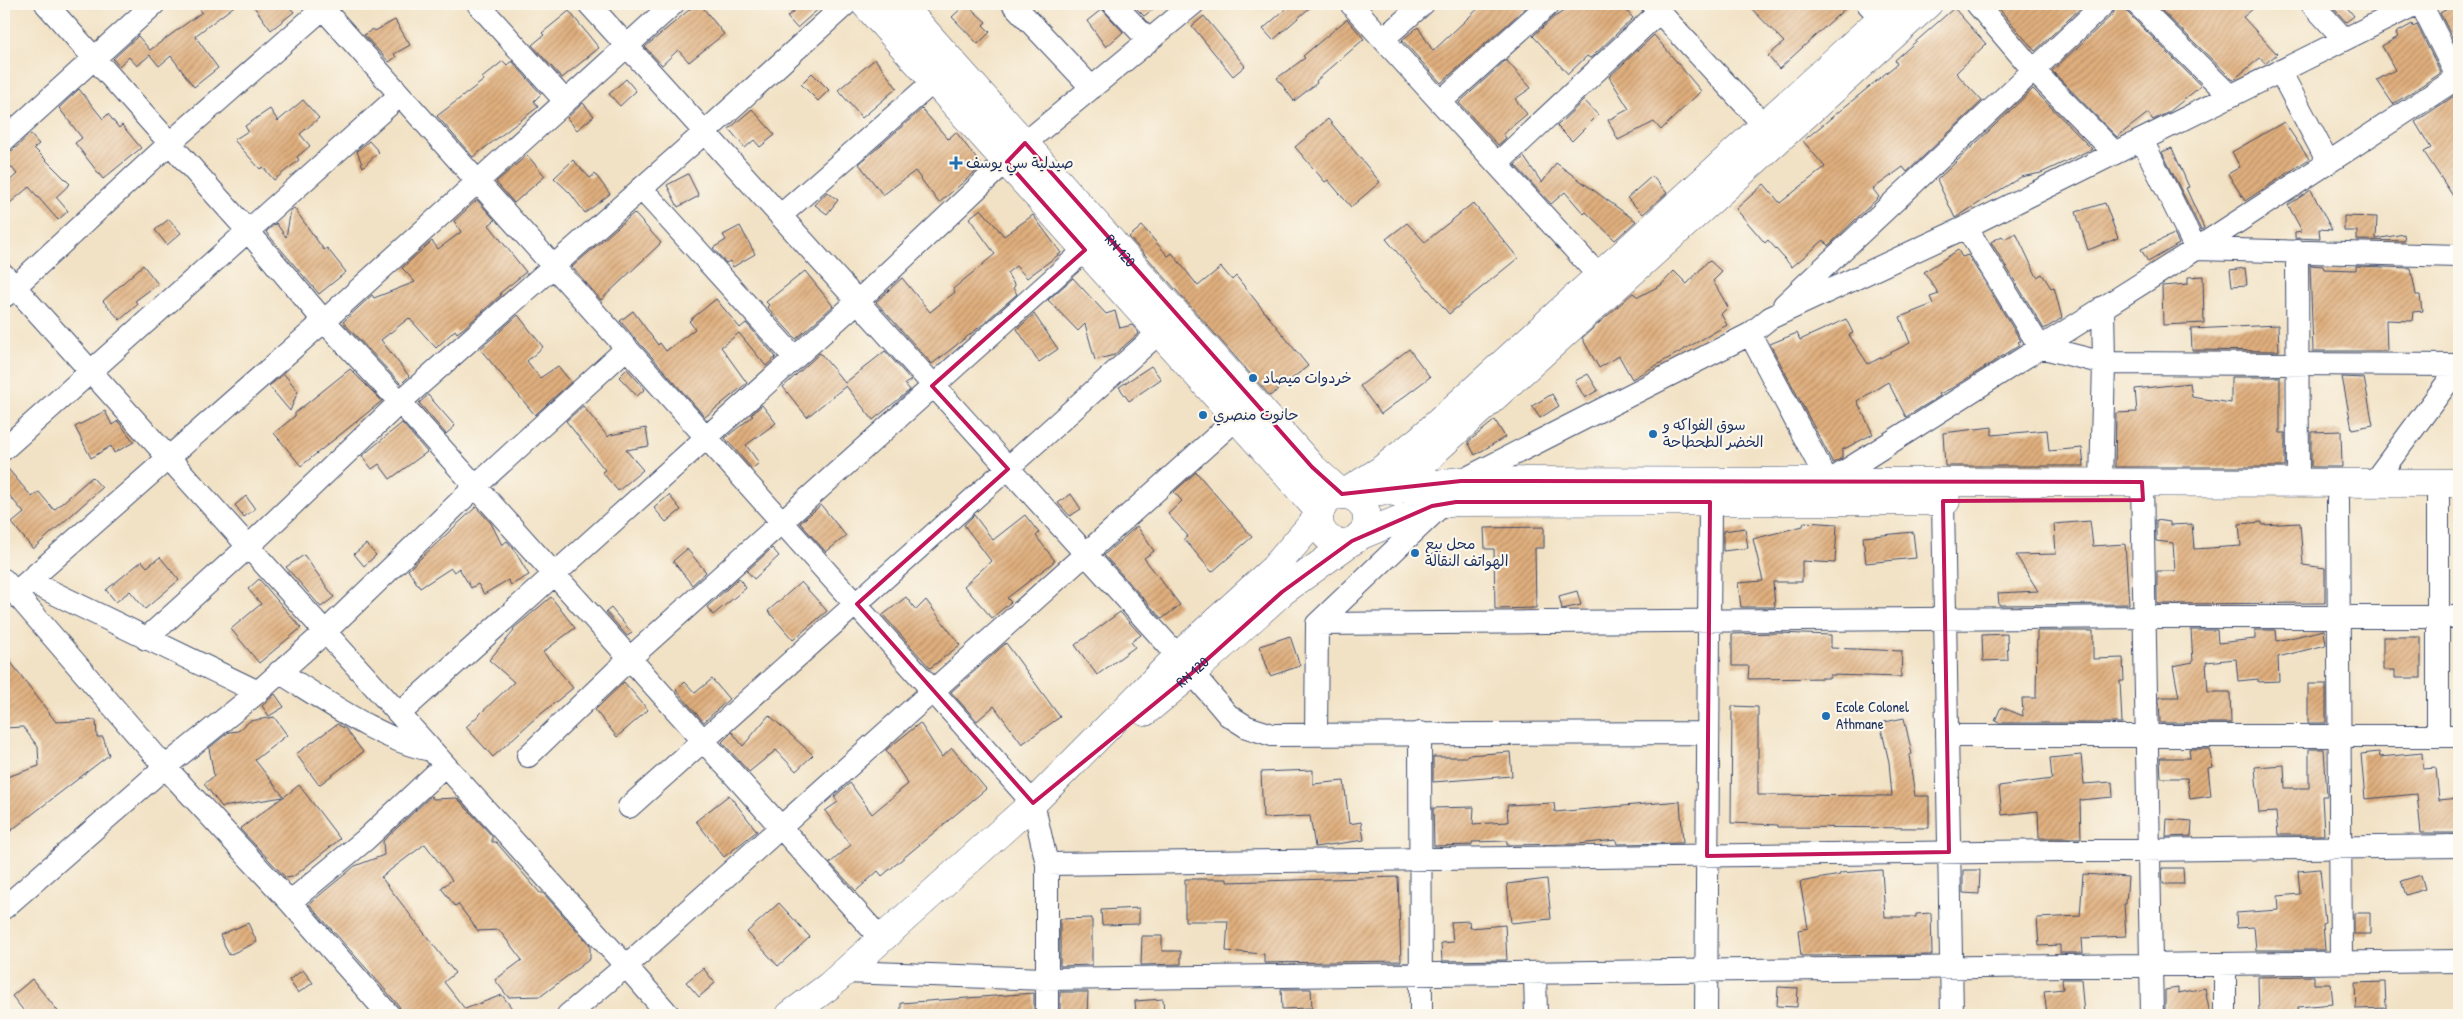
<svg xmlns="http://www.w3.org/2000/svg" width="2463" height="1019" font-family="'Patrick Hand','Playpen Sans Arabic',sans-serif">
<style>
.building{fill:url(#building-hatch)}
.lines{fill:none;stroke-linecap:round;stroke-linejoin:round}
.street-casing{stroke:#3b4a6d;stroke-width:24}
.secondary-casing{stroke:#3b4a6d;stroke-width:29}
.primary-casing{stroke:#3b4a6d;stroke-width:29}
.street{stroke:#fff;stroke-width:22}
.secondary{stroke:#fff;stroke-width:28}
.primary{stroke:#fff;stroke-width:28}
.marked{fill:none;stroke:#c2185b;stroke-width:4;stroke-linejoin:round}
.poi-dot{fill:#1f6fb2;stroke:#fbf7ec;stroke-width:2}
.labels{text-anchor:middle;stroke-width:4.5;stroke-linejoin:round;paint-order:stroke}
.poi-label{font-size:15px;fill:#1b2f5e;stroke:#fbf7ec;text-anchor:start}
.street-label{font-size:15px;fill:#1b2f5e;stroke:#fbf7ec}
</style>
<defs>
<pattern id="building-hatch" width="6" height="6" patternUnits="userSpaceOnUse" patternTransform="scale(1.25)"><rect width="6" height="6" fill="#e0af7d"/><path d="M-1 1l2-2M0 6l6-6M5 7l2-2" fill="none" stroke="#b58f6a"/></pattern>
</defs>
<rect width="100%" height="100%" fill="#fbf7ec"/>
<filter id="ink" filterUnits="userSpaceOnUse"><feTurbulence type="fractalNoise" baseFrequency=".02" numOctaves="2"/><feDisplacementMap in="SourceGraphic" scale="10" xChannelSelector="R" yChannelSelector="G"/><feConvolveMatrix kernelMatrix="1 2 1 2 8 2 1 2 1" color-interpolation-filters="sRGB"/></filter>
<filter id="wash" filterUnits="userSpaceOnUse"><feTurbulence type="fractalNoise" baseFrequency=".0096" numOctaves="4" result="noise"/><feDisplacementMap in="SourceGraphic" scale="20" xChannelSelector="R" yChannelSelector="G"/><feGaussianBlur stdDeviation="1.12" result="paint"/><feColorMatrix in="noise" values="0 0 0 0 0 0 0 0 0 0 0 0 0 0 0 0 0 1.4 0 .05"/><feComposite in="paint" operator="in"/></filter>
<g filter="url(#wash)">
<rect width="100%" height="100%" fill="#f2e2c5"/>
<g id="blocks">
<path class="building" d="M195,4h42l-42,32 23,32 -24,19 -23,-31 -12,10 -9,-11 -13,11 -8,-9 -10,9 -6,-7 25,-23 12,14 52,-38z
M252,4h35l7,8 -23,18z
M696,4h4l24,30 -35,28 -11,-12 -16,15 -17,-18z
M802,4h22l-27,24 -10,-11z
M966,4l20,18 -3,3 7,7 -12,12 -26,-27z
M1132,4h28l-16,12z
M1291,4h23l-41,36 -10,-11z
M1483,4l46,1 -88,78 -39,-43 16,-13 15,24z
M1576,4h45l12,14 -39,37 -4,3 -3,-2 -19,18 -35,-38 21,-19z
M1747,4h103l-71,65 -11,-13 16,-14z
M1995,4h90l-50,47z
M2117,4h7l4,9 73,73 -32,26 -16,8 -5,-7 -31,24 -65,-66 61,-57z
M2155,4h10l3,5 9,-5h82l-16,13 34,37 -12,10 -5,-6 -27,22z
M2330,4h14l10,12 -8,6z
M2456,4h3v47l-19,-38z
M1954,8l32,36 -30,29 26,28 -75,71 -4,-5 -30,22 6,8 -51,49 -4,-6 -32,27 -24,-27 -3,3 -29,-34 28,-25 16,19 45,-36 -22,-26 94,-77 -2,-4z
M1102,9l21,23 -17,15 -19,-26z
M569,11l30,37 -37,30 -30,-33 12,-10 -2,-2z
M1204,16l41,50 -12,10 -41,-50z
M1347,19l17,20 -48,42 1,2 -23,18 -17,-23 28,-20 -2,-2z
M395,20l15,25 -16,9 2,3 -7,5 -25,-27 9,-6 2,2z
M2412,24l1,3 4,-2 24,48 -48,31 -16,-24 18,-10 -13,-24 16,-9 -2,-4z
M1654,35l47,56 -40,39 -7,-8 -36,18 -10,-20 21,-11 -20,-32z
M875,59l22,29 -35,30 -24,-28z
M1506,60l25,28 -16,11 12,15 -24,20 3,4 -8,7 -39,-42z
M503,61l4,4 5,-4 29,33 -7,7 4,6 -65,50 -36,-41 47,-36 -2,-2z
M812,73l17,17 -11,11 -17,-17z
M626,79l10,12 -16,15 -11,-12z
M79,89l24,30 5,-5 11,14 3,-3 19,23 -38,31 -28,-36 7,-5 -23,-30z
M2033,89l59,60 -51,24 -20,4 -66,41 -18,-38z
M2457,94l2,4v107l-35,-53 7,-4 -16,-26z
M303,100l16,18 -19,16 10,12 -13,11 2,3 -25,20 -11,-13 -3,2 -26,-29 14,-9 -3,-5 25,-17 8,12z
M1584,100l14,15 -26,26 -15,-15z
M583,103l11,13 -17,14 -10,-12z
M752,109l23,26 -15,12 -6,-7 -9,8 -16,-19z
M922,109l26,30 8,-7 26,34 -43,37 -24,-32 -32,24 -24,-31z
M1328,119l52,63 -29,25 -23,-27 -3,2 -30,-35z
M2284,122l25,37 -64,42 -17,-27 12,-7 -8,-15z
M30,134l9,10 -5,4 36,36 -14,13 12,14 -10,9 -29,-33 -25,21v-22l13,-12 -13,-16v-5l9,-3z
M369,141l10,11 -16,15 -6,-16z
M2172,148l17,39 -3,1 18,40 -3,2 -39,-78z
M527,155l18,21 -31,27 -18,-21z
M1524,157l18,26 14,-20 80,58 -21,19 -29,-28 -2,2 -19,-22 -14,12 -36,-39z
M573,160l17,18 5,-4 15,20 -25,19 -15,-20 -16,-15z
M688,174l11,22 -21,11 -11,-22z
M1652,176l15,17 -24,21 -16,-16z
M2311,190l21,40 -13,-1 1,10 -25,-1v-6l7,-1 -14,-26z
M827,192l11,8 -11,14 -12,-9z
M477,200l18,20 -6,5 37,47 -26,21 1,2 -37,33 -7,5 -2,-3 -19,18 -27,-30 -28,22 28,36 -8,8 -58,-62 29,-27 2,3 41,-16 -13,-14 30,-27 6,8 23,-17 -7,-11z
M1473,203l45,55 -69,56 -63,-75 21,-16 18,19z
M2105,203l13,35 -30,12 -12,-38z
M294,208l30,42 3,-2 19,24 -27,22 -53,-62 10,-9 10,14 5,-27z
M981,209l23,27 29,-21 28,38 -34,25 -11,-12 -9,7 8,13 -2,2 4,6 -40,35 -45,35 -56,-62 26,-24 28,34 25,-20 -2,-3 42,-35 -26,-36z
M634,213l27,30 -60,57 -29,-33z
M2344,216l33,1 -1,22 28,-5 1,7 -48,-1v-9h-13z
M169,219l12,14 -14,12 -12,-15z
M740,226l15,28 -22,13 -3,-6 -4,2 -13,-15 13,-8 -3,-5z
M1142,226l26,30 4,-3 26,33 23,-19 11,13 4,-4 72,90 -38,30 -141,-159z
M2016,233l21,44 5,-3 9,14 3,-1 8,31 -18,11 -53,-87 11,-6 2,3z
M2174,234l5,10 -31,18 -7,-13z
M1958,250l4,7 6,-2 53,86 -3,1 2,3 -68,43 -13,6 1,2 -34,21 -18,-35 -31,19 16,33 -31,16v8l-9,5 -63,-119 27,-11 3,7 46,-21 7,14 -4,2 19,29 42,-21 -10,-26 33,-13 -3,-7 9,-3 -15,-22z
M1709,260l13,12 -9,9 15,26 -7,7 6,11 -95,54 -13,-23 -20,12 -17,-30 51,-45 5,4 23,-12 13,-14 13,13z
M143,265l15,19 -23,17 3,3 -18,16 -17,-19z
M2310,265l13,1 1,3 32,1v-4l55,2 5,27h4l2,16 -9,1 -1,9 -26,-1 1,31h-74z
M2245,268l2,17 -15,1 -2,-16z
M805,271l28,35 -37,33 -29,-32 2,-2 -3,-3z
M2203,276l1,47 -41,2 -1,-39 26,-2v-7z
M1073,278l33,36 9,-3 5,17 12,-3 7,8 -25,22 -19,5 -10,-36 -7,7 -30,-31z
M716,299l24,29 6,-5 30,34 -10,9 -27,-33 -18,14 26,36 -42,34 -85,-96 13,-10 25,34 2,-2 6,8 29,-22 -6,-8z
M1034,314l24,35 -19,13 -22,-33z
M518,315l25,32 -16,14 13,17 18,-12 13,16 -36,33 -55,-66z
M2278,325l1,26 -87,-1 -1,-21z
M1409,349l21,28 -49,37 -21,-28z
M885,351l26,29 -6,4 5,6 -37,30 -27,-34 -39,31 -24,-30 37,-34 25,30z
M1151,366l10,13 -32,22 -10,-14z
M350,369l32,32 -81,65 -27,-33 21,-17v-3z
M627,369l18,20 -8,7 -18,-19z
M284,374l14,17 -8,20 -21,-25z
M1588,374l10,16 -13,8 -10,-17z
M2231,377h49v56h5v34h-170l1,-54 21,-1 -2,-23 55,-6 2,14 39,6z
M2342,377l22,1 9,47 -21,4z
M1552,394l7,12 -19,12 -8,-12z
M428,395l27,31 -9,8 -27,-31z
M762,405l14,18 -30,22 13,18 -7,6 -27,-31 28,-22 -2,-1z
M583,406l25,31 2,-2 36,-7 3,18 -23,4 17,20 -25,21 -16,-19 3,-2 -39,-49z
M105,411l7,14 6,-4 16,21 -20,11 -3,-7 -20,12 -16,-31z
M1495,420l10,17 -30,18 -7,-13z
M402,423l25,29 -37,27 -11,-15 -7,5 -10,-13z
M1992,427v8l55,-5 2,21 33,-3 2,18h-139l-2,-33z
M2341,431l1,36h-31v-35z
M4,464l28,33 7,-5 15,18 38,-33 10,11 -69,61 -21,-26 12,-10 -20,-24z
M1196,472l56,65 -40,35 -28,-33 4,-3 -20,-22 14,-13 -8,-9z
M1071,494l10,15 -11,7 -12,-13z
M669,495l12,15 -15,12 -12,-14z
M246,496l9,13 -11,8 -9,-12z
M821,505l25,31 -20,16 -26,-29z
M476,507l15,16 11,22 5,-4 6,7 16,27 -18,10 -3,-5 -24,14 -6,-10 -7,4 -12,-20 -5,4 -3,-4 -31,20 -12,-18z
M974,515l19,25 32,-25 14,18 -3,3 19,25 -48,37 4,4 -19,16 -28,-32 27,-25 -27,-36z
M2156,520l14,2v3l22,-1 2,25 47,-3 -2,-22 23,-2v3l38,-2 3,42 22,3v35l-168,1v-33h18l-2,-28 -17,-2z
M2090,521l3,25 32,-2 4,60 -130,1 -1,-12 40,-2 -22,-36 40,-1 -2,-30z
M1804,522l33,2 -2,39 -33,-2v21h-29l2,25h-34l-3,-24 25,-2 -10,-42 50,-13z
M1137,526l17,25 -10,7 36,47 -18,14 -58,-64z
M1544,527v21h-9l1,60 -41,1 -1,-60h-9l-1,-21z
M1745,528l3,20 -25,3v-20z
M1913,532l3,26 -50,5 -3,-26z
M366,544l10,11 -12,11 -10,-12z
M772,548l7,8 -25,23 -7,-8z
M687,549l19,23 -14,13 -19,-24z
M304,555l30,42 -13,10 -35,-40z
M160,557l19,23 -34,29 -15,-18 -14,11 -10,-12 36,-29 5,6z
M739,578l7,10 -33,27 -6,-8z
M259,579l42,49 -42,35 -28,-34 30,-25 -13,-15z
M801,582l26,29 -34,29 -25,-29z
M1577,591l4,14 -19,4 -3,-13z
M551,597l24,31 -32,24 30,36 -42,34 -38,35 -27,-30 48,-45 -25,-22 25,-29 -1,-2z
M906,597l10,13 10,-10 34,45 -30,23 -47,-53z
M611,608l21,25 -5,3 -21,-24z
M1120,612l21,23 -10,7 4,5 -38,28 -22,-30z
M2191,630h26l1,13 37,-4v-9h21l1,11 47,-11 2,15 -48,12 1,24 -21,1v-3l-20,2 -2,-22 -30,3 2,30h22l1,31h-71l-1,-26h20l-6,-31 20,-4z
M2037,631h56v28l30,-1 1,23h-4l2,42h-123l-4,-2 6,-14 22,9 -1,-18h14z
M1778,633l53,2v13l71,3 -1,26 -71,-2v3l-82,1 1,-13h-17v-32z
M2007,634l1,26 -25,1 -1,-26z
M1290,636l10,30 -30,10 -10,-30z
M2383,637h38v41h-26v-8h-12z
M1006,643l54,74 -38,27 -28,-38 -17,15 -26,-29z
M4,653l52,69 40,-2 1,17h6l6,18 -105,81v-58l35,-12 -1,-19 -15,-20 -19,1z
M712,679l17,20 -25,23 -28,-32 9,-8 10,11z
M624,682l24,28 -31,27 -22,-27z
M2308,684h18v39h-18z
M275,694l9,13 -15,9 -7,-10z
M1732,706l26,1v88l134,1 -3,-34 -9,-39 24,-5 8,36 -3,1 6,41h14v32l-151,-1v-2l-47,-2z
M769,715l44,40 -17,16 -20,-21 -27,22 -27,-30 10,-10 11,14z
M274,717l13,18 -32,25 29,37 15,-12 41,54 -47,38 -7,1 -46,-49 43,-32 -61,10 -18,-23 10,-8 -5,-28 20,-16 9,-1 12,-10z
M920,723l22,34 10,-9 34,41 -104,87 -4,-5 -22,20 -26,-28 21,-18 -26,-34 13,-9 -4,-5 16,-14 22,31 36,-30 -22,-34z
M337,724l9,5 17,23 -44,33 -23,-31z
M2189,749h20l4,18 -5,1 3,28 -21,3 -3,-21h-26l-1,-20h30z
M2309,749h15l3,47h-5l2,39h-46l-2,-23 -17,1 -4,-46 29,-2 1,23h24z
M1510,752l2,24 -79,6v-25h34v-2z
M2379,752l1,5 42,-4 1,16 13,-1 3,32 20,-2v35h-38l-4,-39 -52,5 -4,-45z
M2081,755l3,29 28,-2 1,15 -33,3 1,38h-42l-1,-27 -36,4 -3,-29 53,-7 -2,-21z
M1313,770v14l31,-3 5,43 12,-2 3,18 -49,7 -5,-31 -47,2 -2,-46z
M729,795l28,36 -33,26 -28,-36z
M431,796l2,3 24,-1 35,38v6h4l44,51h3l47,52v14l-49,37 -33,1 -13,-17 27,-20 -23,-30 -21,1 -20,-27 -3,2 -14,-18 11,-8 -27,-36 -44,33 74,96 -11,9 21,27 37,-14 15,20h-103l-4,-4 -8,3 -3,-8 -18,-21 -72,-81 46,-38 29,-11 -1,-14z
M1680,801l3,42 -66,1 -1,-4 -38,4 -71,1v-4l-35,1v3l-38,1 -1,-38 41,-1 -1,17 35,-2 -1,-17 47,-2 1,9z
M2167,819l25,2 -1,15 -25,1z
M2162,868h21l1,16h-21z
M2320,869l5,54 -2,1 2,26h-69l-2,-23 -17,1 -1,-15 43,-3 -1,-14 22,-2 -2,-23z
M1882,870l3,47h31v-3l15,-1 1,42 -131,1 -3,-26 10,-2 -8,-46 40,-7v-2z
M1963,870h17l-1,24 -16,-1z
M2083,874l45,3 -2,27h-2l2,32 -44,2 1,15h-23v-8l-21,1 -2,-28 43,-2z
M2421,875l4,14 -19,6 -5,-14z
M1398,877l3,84 -137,2v-9l-38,-3 2,-30h-43v-42h42v3z
M1547,879l4,40 -40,4 -4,-39z
M779,903l31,34 -32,29 -31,-34z
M1139,908v16l-37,1 -1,-15z
M2354,913h16v21h-16z
M1092,918v47l-32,1v-47z
M1469,921l1,7 35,-3 2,35 -65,1 -1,-18 12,-1 -2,-20z
M248,923l9,19 -28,13 -9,-20z
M1142,936h20v15h19v13l-40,1z
M703,968l12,15 -16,14 -13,-15z
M303,970l10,13 -15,10 -9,-13z
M2314,976v8h17l2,20 -35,3 1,8h-40l-1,-38z
M32,979l29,36h-34l-15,-19z
M2062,979h19l3,36h-37l-3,-24 19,-2z
M2385,982l1,26 -30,1 -1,-26z
M1778,987l20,1 -1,19 -20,-1z
M2178,988v5l27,-5 5,27h-45v-25z
M1281,989h30l1,19 -30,1z
M1060,992h28l-1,23h-27z
M1034,993v22h-133v-12z
M1163,999l1,16h-28l-1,-14z"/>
</g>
</g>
<g filter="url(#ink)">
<use href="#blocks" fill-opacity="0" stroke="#3b4a6d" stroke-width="1"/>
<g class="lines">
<g class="street-casing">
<path id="street" d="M46,4l201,226 77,91 76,81 481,537
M319,4l714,799 14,61v151
M478,4l87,97
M589,4l589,652 50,59 19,12 25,8 436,-2
M1013,4l79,84
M1114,4l35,37
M1351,4l248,272
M1652,4l112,121
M1868,4l13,14
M1977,4l56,66 82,83
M2137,4l93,92
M2312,4l32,35
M2421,4l38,76
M1383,39l40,-35
M2280,71l48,91
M1440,102l109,-98
M4,140l150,-136
M2142,140l54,109 263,7
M1497,164l162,-152
M641,188l154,170
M780,216l154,-135
M1966,227l74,120 64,16 355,2
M2297,251l1,232
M4,275l622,691 610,-547
M5,296l165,-153 158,-139
M1784,305l320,-301
M1750,334l78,148 368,-233 263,-172
M4,449l396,-354
M1461,481l289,-147 20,-16 196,-91 450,-223
M2101,482l3,-119 -1,-56
M2142,482l10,533
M2373,483l86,-116
M2438,499v237
M2338,500l3,463
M1943,501l9,514
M4,580l161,187 125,135 99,113
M29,581l229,111
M15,593l309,-272 349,-317
M1317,624l827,-7h315
M146,639l103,-93 151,-144 304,-269 142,-129
M279,672c43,26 104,70 152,78
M399,714l458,-412 168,-159 168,-139
M1420,733l1,282
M1316,735l1,-111 125,-119
M1947,736h512
M528,756l101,-97 456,-409
M629,807l543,-486
M1047,864l1412,-18
M290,902l75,-62 80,-75
M4,908l161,-141 93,-75 67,-60 151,-146 151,-138
M2225,965v50
M844,972l201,7 1414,-18
M1535,973l1,42
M568,1015l58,-49 43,49
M1706,1015l4,-513"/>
</g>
<g class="secondary-casing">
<path id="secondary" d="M1349,490l32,-20 38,-30 478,-436
M1394,492l43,-43 491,-445
M1347,495l114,-14 998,2
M1359,536l73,-30 24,-4 490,-1"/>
</g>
<g class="primary-casing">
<g id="primary">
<path d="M865,4l455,508"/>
<path id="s1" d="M901,4l411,463 30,27"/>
<circle cx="1343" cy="519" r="24"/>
<path id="s2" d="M1145,712l47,-39 90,-81 70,-51"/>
<path d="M790,1015l39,-29 204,-183 145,-147 96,-88 44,-51"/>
</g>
</g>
<use href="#street" class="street"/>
<use href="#secondary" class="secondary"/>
<use href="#primary" class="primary"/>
</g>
</g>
<path class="marked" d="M1025,143l287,324 30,27 119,-13 681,1 1,18 -200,1 6,351 -242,4 3,-354h-254l-24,4 -80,35 -70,51 -90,81 -159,130 -176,-199 151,-135 -76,-83 153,-136 -78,-88z"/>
<g class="poi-dot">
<path d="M953.5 155.5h5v5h5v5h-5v5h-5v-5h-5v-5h5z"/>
<circle cx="1253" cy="378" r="5"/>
<circle cx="1203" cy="415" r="5"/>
<circle cx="1653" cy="434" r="5"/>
<circle cx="1415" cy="553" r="5"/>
<circle cx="1826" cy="716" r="5"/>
</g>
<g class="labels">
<g class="poi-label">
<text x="966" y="168">صيدلية سي يوسف</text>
<text x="1263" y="383">خردوات ميصاد</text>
<text x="1213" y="420">حانوت منصري</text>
<text x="1663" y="430">سوق الفواكه و<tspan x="1663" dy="17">الخضر الطحطاحة</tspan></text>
<text x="1425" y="549">محل بيع<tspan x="1425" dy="17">الهواتف النقالة</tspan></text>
<text x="1836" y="712">Ecole Colonel<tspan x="1836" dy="17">Athmane</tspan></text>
</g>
<g class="street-label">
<text dy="5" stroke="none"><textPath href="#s1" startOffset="330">RN 120</textPath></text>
<text dy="5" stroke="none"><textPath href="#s2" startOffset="62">RN 120</textPath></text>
</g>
</g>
<rect width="2463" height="1019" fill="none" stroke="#fbf7ec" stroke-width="20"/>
</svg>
